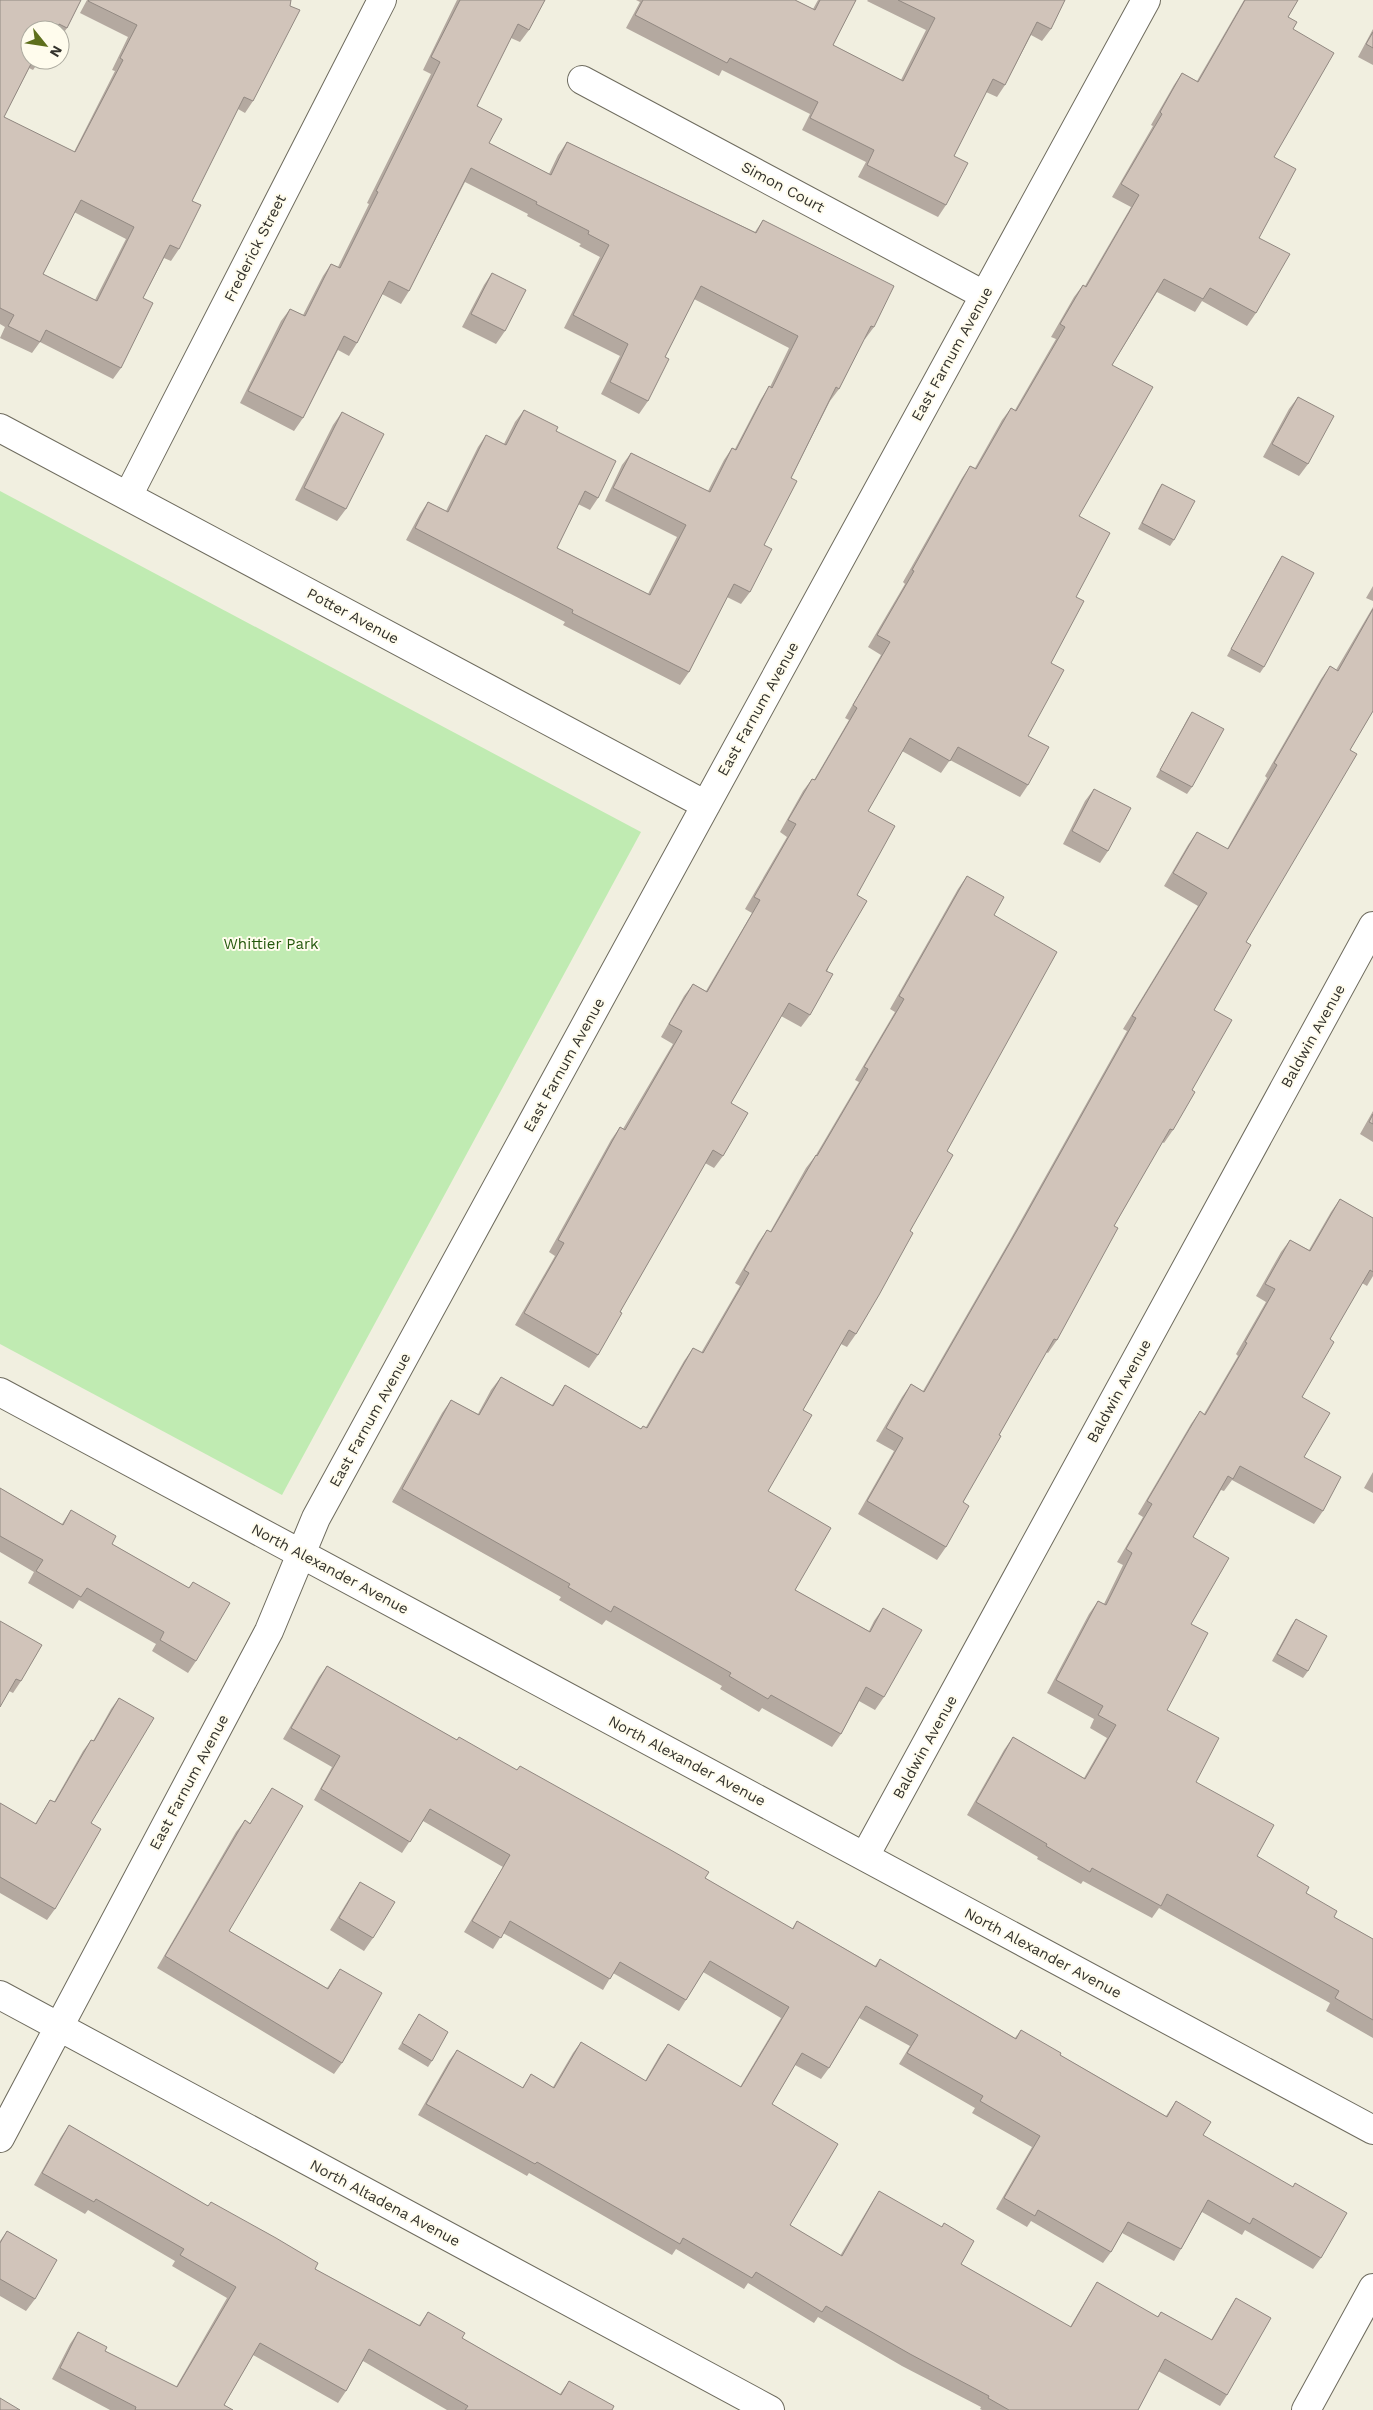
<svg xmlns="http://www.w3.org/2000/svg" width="1373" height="2410" font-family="'Work Sans',sans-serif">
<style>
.green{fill:#c0ebb2}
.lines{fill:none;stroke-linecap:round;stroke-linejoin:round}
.minor-casing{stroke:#6e6b5e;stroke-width:30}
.minor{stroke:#fff;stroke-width:28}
.wall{fill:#b4a9a0;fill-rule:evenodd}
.building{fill:#d1c4ba;stroke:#928982;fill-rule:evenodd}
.labels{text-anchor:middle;stroke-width:4;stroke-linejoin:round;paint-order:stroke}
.street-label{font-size:15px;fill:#33322c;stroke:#fffced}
.park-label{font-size:15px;fill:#24580c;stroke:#fffced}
</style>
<rect width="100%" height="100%" fill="#f1efe0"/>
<path class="green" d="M0,491l641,341 -359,663 -282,-151z"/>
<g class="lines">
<g class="minor-casing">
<path id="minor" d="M582,80l402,215
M0,428l706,377
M128,496l254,-496
M0,1392l1373,738
M865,1856l508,-930
M0,1995l770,415
M0,2138l269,-507 47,-113 830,-1518
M1306,2410l67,-122"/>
</g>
<use href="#minor" class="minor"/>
</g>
<path class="wall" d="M0,0h81l-14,28 -7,10v-8h-30v30h10l-7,10 -4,-2 -25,49 70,35 41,-81 -3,-1 16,-33 -48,-24 7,-13h204l-38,101 -8,12 -7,-4 -46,92 -13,48 -8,12 -7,-3 -21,40 -22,70 -8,11 -73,-37 -8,11 -32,-15 5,-11 -5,-3zM74,212l52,27 -31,61 -52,-26z
M457,0h88l-16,30 -9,12 -9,-4 -34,68 12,37 60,31 9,-19 9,-13 188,90 8,-12 111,107 -9,12h-1l-25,50 -9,12 -39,77 -27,67 -14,47 -9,12 -14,-7 -38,75 -9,13 -117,-60 2,-3 -159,-82 14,-26 8,-12 18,9 32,-64 8,-12 18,9 11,-22 9,-12 32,21 42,67 -8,12 -12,-6 -21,44 91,46 29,-57 -72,-36 17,-36 9,-12 77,38 16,-31 8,-12 3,1 26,-50 8,-13 1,1 19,-39 -95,-49 -29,58 -17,44 -9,13 -38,-20 19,-38 -56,-28 36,-71 -21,-11 2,-2 -54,-28 1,-2 -63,-32 -56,109 -8,13 -19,-10 -25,49 -8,13 -11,-6 -35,68 -9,13 -54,-28 41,-82 9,-12 13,6 20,-39 8,-12 7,3 31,-63 -2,-1 64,-129 -8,-4z
M636,0h159l18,9 5,-9h38l-23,45 68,35 25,-50 -59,-29 1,-1h197l-14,29 -9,12 -11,-6 -26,50 -8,12 -11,-5 -32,64 -8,49 -8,12 -80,-40 8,-15 -64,-32 8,-16 -88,-44 -3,6 -93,-48 14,-26z
M1244,0h54l-10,17 5,12 -19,128 -15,81 -3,75 -9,13 -45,-25 -7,11 -38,-20 -45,73 -33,151 -3,81 -25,66 -23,73v49l-8,12 -70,-37 -9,13 -39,-22 -34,60 -11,84 -47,120 -9,12 -20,-11 -50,87 -8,53 -9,12 -9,-5 -85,149 -22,43 -9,13 -74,-43 40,-69 -6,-4 62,-112 9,-13 3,2 50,-85 -12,-7 23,-41 9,-12 13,7 46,-78 -7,-4 42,-72 -7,-5 23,-41 9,-12 2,1 35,-60 -4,-2 36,-63 -13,-8 37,-63 -2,-2 59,-104 8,-12 5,2 27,-48 9,-12 4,2 41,-71 -5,-2 23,-40 9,-12 2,1 46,-79 -19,-10 41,-71 -2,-1 23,-40 8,-12 15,8z
M1373,29v36l-15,-8z
M492,273l13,58 -9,13 -34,-17 22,-42z
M1298,397l10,67 -9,12 -36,-19 26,-48z
M342,412l4,97 -9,12 -42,-21 38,-75z
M1162,484l12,56 -4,6 -32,-17 20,-39z
M1282,556l-18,111 -4,6 -33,-17 51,-94z
M1373,586v15l-7,-3z
M1373,607v104l-23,39 -104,192 -32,68 -22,80 -19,40 -9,13 -2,-1 -48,84 -57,114 -9,13 -2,-1 -47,83 -36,67 -17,45 -9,13 -79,-46 36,-63 -18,-10 26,-44 9,-13 12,7 87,-151 117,-209 -4,-2 75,-123 -34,-20 24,-41 9,-13 30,17 40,-71 -2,-2 56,-97 9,-13 6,4z
M1192,712v75l-5,7 -31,-17 32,-59z
M1094,789l14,62 -8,12 -37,-19 22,-43z
M967,876l27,39 -47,236 -37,80 -54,103 -9,13 -6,-3 -38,66 -35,81 27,99 74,41 5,-10 9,-13 1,89 -9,13 -16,-9 -18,33 -9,13 -70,-39 -3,4 -39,-23 2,-3 -116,-66 -4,5 -43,-25 2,-3 -169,-95 50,-89 9,-13 27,14 13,-24 10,-13 51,28 13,-20 76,44 5,-2 38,-66 9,-13 8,5 39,-67 -5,-3 23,-40 9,-13 3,2 36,-64 10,-13 43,-73 -4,-2 40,-68 -5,-3 68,-120z
M1373,1111v31l-13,-8z
M1340,1199l33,19v58l-6,10 -5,-3 -32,56 -28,58 2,60 19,54 -9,13 -82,-44 -8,11 -3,-1 -28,47 -2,87 -24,86 29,72 61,74 49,37 28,24 39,22v99l-47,-27 4,-8 -171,-95 -7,10 -69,-37 -2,3 -44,-25 1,-2 -71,-42 37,-65 9,-13 71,41 23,-40 -17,-10 4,-9 -47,-26 42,-79 9,-13 6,3 19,-39 -6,-3 26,-45 -5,-3 53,-90 9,-13 4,3 34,-58 -2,-2 30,-52 -10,-6 25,-44 9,-12 19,10 22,-38z
M1373,1472v21l-9,-5z
M0,1488l62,36 9,-14 41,34 77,44 4,-6 3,79 -8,12 -36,-22 4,-7 -77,-44 -6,9 -45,-26 6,-11 -34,-20z
M1296,1619l12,52 -5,7 -31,-17 19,-35z
M0,1621l21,60 -8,12 -4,-2z
M327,1666l130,74 60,30 3,-4 185,112 87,51 5,-8 78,45 5,-7 135,79 6,-8 39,25 106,61 10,-15 27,34 118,123 -8,11 -68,-39 -3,5 -40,-23 -21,37 -7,12 -52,-28 -11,19 -8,11 -72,-42 -4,6 -31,-18 36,-62 -60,-34 3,-5 -76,-44 11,-18 -51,-28 -30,50 -8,11 -26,-14 -23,39 18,121 50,31 32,-54 7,-11 82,73 109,63 20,-34 7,-11 60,35 4,-5 50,28 18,-31 7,-11 -9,97 -7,11 -62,-35 -20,39h-156l-2,-1 1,-2 -79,-41 -84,-49 -4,6 -66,-40 -4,6 -68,-40 -4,6 -143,-82 -2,3 -109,-61 31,-54 8,-11 65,38 9,-14 22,13 20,-34 8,-11 64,39 15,-26 8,-11 72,43 41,-69 -78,-46 -17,28 -7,11 -66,-38 -10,17 -100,-57 -10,16 -29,-17 39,-65 -80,-46 -21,32 -88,-53 18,-33 -49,-28 36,-62z
M119,1698l-28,125 -36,86 -8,11 -47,-27v-90l35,21 15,-24 4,2 29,-51 8,-11 2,1 18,-32z
M272,1788l-43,143 98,57 13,-19 2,94 -8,11 -177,-106 79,-136 9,-12 5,3z
M360,1882l13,56 -9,13 -34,-21 22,-36z
M419,2014l13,47 -4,6 -30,-18z
M69,2125l139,81 3,-4 104,67 104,56 9,-13 34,26 98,56 9,-13 43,29h-165l-84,-49 -17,30 -8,12 -85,-48 -29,50 9,5h-123l-58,-31 18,-35 8,-12 27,19 71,36 51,-89 -55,-32 3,-5 -87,-51 -3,4 -51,-29 27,-48z
M7,2231l28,68 -9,12 -26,-15v-55z"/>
<path class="building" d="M0,0h81l-14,28 -8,-4 -3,6h-26v30h3l-29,57 71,35 48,-92 -3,-2 17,-33 -49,-24 1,-1h202l-1,6 10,4 -47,91 -9,-4 -52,104 9,4 -22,44 -9,-4 -27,53 10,5 -32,65 -75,-38 -6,12 -32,-16 6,-11 -14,-7zM81,200l53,27 -37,74 -54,-27z
M460,0h85l-16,30 -11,-6 -41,82 25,13 -13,24 62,32 16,-33 189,91 7,-13 131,66 -20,41 -3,-1 -32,63 -3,-2 -45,91 6,3 -33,64 8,4 -22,43 -16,-8 -45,88 -117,-59 1,-3 -158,-82 13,-26 20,10 38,-77 20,10 18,-35 34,17 -2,4 60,30 -18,37 -13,-7 -28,57 93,47 36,-70 -73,-37 18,-35 79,39 22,-44 4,2 33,-64 3,2 26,-52 -97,-50 -36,71 4,2 -21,42 -38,-19 18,-38 -55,-29 36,-70 -21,-11 1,-3 -53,-27 1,-2 -66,-34 -62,123 -20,-10 -32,62 -13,-7 -41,82 -55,-27 42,-82 15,7 26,-52 9,4 38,-76 -2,-1 64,-129 -9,-5z
M643,0h152l20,10 5,-10h36l-23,45 70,36 32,-63 -37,-18h167l-14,29 -14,-7 -32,63 -12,-6 -39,77 14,7 -22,42 -79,-40 7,-15 -64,-32 8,-16 -88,-44 -3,5 -92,-48z
M1245,0h53l-10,17 9,5 -4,7 41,24 -60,104 22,12 -37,69 31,16 -34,59 -46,-25 -7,11 -39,-20 -52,86 41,22 -74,129 31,17 -34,64 8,4 -33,62 13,7 -36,66 21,11 -21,38 -70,-38 -8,14 -40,-23 -42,73 27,15 -38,69 10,6 -41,70 7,3 -23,41 -21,-12 -58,100 17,10 -25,43 -10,-6 -93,162 2,1 -24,42 -74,-42 40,-70 -6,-3 62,-113 5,3 57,-99 -13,-7 24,-40 14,8 53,-92 -6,-3 42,-73 -8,-4 24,-41 3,1 42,-72 -4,-3 37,-63 -13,-7 37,-64 -2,-1 58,-104 6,3 35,-61 5,3 49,-84 -5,-3 23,-39 3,2 53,-92 -18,-11 41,-70 -2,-2 22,-39 16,9z
M1373,32v16l-7,-4z
M492,273l34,17 -21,41 -34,-17z
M1298,397l36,19 -26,48 -36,-20z
M342,412l42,22 -38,75 -42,-21z
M1162,484l33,17 -21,39 -32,-17z
M1282,556l32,17 -50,94 -33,-18z
M1373,609v102l-23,39 7,4 -111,188 5,3 -37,65 18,10 -40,70 3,2 -22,38 -3,-1 -56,97 4,2 -61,112 -3,-1 -55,96 2,1 -38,66 6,4 -23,41 -79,-46 36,-63 -17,-10 25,-44 13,8 95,-165 117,-209 -4,-2 75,-123 -34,-20 24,-41 31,17 49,-84 -3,-2 56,-97 8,5z
M1192,712l32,17 -32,58 -32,-17z
M1094,789l37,19 -23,43 -36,-20z
M967,876l37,21 -10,18 63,37 -110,199 6,4 -43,76 3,2 -34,62 -23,39 -7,-4 -46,80 9,5 -44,76 63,37 -36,62 75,42 13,-24 39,22 -38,67 -18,-10 -25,47 -70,-39 -3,4 -39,-23 2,-3 -117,-67 -3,6 -43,-25 2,-3 -168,-95 49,-89 28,15 22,-38 52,29 12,-21 76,44 2,-3 4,2 46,-80 10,5 46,-80 -5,-3 23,-40 4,2 45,-77 1,1 51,-87 -4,-2 40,-68 -5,-3z
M1373,1114v10l-4,-2z
M1340,1199l33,19v54l-3,-2 -40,69 4,3 -32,55 28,16 -26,44 37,20 -18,34 -83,-45 -7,13 -5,-3 -35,61 36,21 -38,66 17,9 -41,77 52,28 -23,44 78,43 -17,31 52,31 -3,6 31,18 -3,6 39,22v81l-38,-22 4,-7 -172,-97 -6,12 -69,-38 -2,4 -44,-26 1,-2 -71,-42 37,-65 72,42 31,-54 -18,-10 5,-9 -47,-26 42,-79 8,4 26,-52 -6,-4 26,-45 -5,-3 53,-90 5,4 42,-72 -2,-1 30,-53 -10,-5 25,-44 20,11z
M0,1488l63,37 8,-15 45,26 -4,8 77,44 4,-6 37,21 -34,58 -36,-21 4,-8 -77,-44 -6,9 -45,-26 7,-11 -43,-24z
M1296,1619l31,17 -19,35 -31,-17z
M0,1621l42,24 -21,36 -5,-2 -16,28z
M327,1666l130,74 2,-3 58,33 3,-4 149,83 40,23 -4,6 88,51 4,-8 79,46 4,-8 136,80 5,-9 40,23 -1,2 107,62 9,-16 35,21 -8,13 90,52 2,-4 52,30 -26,45 -68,-40 -3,6 -42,-24 -27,49 -53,-27 -17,30 -73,-42 -3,6 -31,-18 36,-62 -60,-35 3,-5 -76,-43 11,-18 -52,-29 -37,62 -27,-15 -30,51 66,40 -48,81 52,31 37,-65 63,36 2,-4 30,18 -13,23 110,63 26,-45 61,35 3,-5 51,28 24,-42 35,20 -44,77 -62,-36 -27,51h-129l-21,-12 1,-2 -79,-42 -84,-48 -4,6 -66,-40 -4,6 -69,-40 -3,6 -143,-82 -2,2 -109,-60 31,-54 66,38 8,-14 23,14 27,-46 65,39 22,-37 73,43 48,-80 -79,-46 -24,39 -66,-38 -10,17 -100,-58 -9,17 -29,-17 38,-66 -80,-46 -20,33 -89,-53 19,-33 -49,-28z
M119,1698l35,20 -63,105 10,6 -46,80 -55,-32v-74l36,21 14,-24 5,2 36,-62 3,1z
M272,1788l31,18 -74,125 99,58 12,-20 42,24 -40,70 -177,-107 80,-136 5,4z
M360,1882l35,20 -22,36 -34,-20z
M419,2014l29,18 -16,29 -30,-18z
M69,2125l139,81 3,-4 65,36 42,25 -3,6 105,57 8,-14 37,21 -3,5 99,57 8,-14 45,25 -2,4h-147l3,-4 -99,-57 -23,42 -86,-48 -36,62 9,5h-98l1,-3 -76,-39 18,-36 29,15 -2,4 72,36 59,-100 -56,-32 4,-6 -88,-50 -2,3 -52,-29z
M7,2231l50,29 -22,39 -35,-20v-36z
M0,2398l20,12h-20z"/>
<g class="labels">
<g class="street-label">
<text transform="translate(783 187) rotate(28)" y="5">Simon Court</text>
<text transform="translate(255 248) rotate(-63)" y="5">Frederick Street</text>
<text transform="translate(952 354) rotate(-61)" y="5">East Farnum Avenue</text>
<text transform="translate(353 616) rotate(28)" y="5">Potter Avenue</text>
<text transform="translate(758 709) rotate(-61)" y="5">East Farnum Avenue</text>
<text transform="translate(1313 1036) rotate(-61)" y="5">Baldwin Avenue</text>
<text transform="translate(564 1065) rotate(-61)" y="5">East Farnum Avenue</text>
<text transform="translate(1119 1391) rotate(-61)" y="5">Baldwin Avenue</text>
<text transform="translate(370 1420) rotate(-61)" y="5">East Farnum Avenue</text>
<text transform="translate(330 1569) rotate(28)" y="5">North Alexander Avenue</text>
<text transform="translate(925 1747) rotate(-61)" y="5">Baldwin Avenue</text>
<text transform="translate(687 1761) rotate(28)" y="5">North Alexander Avenue</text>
<text transform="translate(189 1782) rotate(-62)" y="5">East Farnum Avenue</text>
<text transform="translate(1043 1953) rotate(28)" y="5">North Alexander Avenue</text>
<text transform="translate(385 2203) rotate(28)" y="5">North Altadena Avenue</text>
</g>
<g class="park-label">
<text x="271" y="949">Whittier Park</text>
</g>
</g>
<g transform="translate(45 45) rotate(120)"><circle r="24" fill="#fffced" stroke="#adaba0"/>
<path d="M0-4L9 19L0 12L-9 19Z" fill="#5e6f1c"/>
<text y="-8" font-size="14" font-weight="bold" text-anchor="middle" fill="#33322c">N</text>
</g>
</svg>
